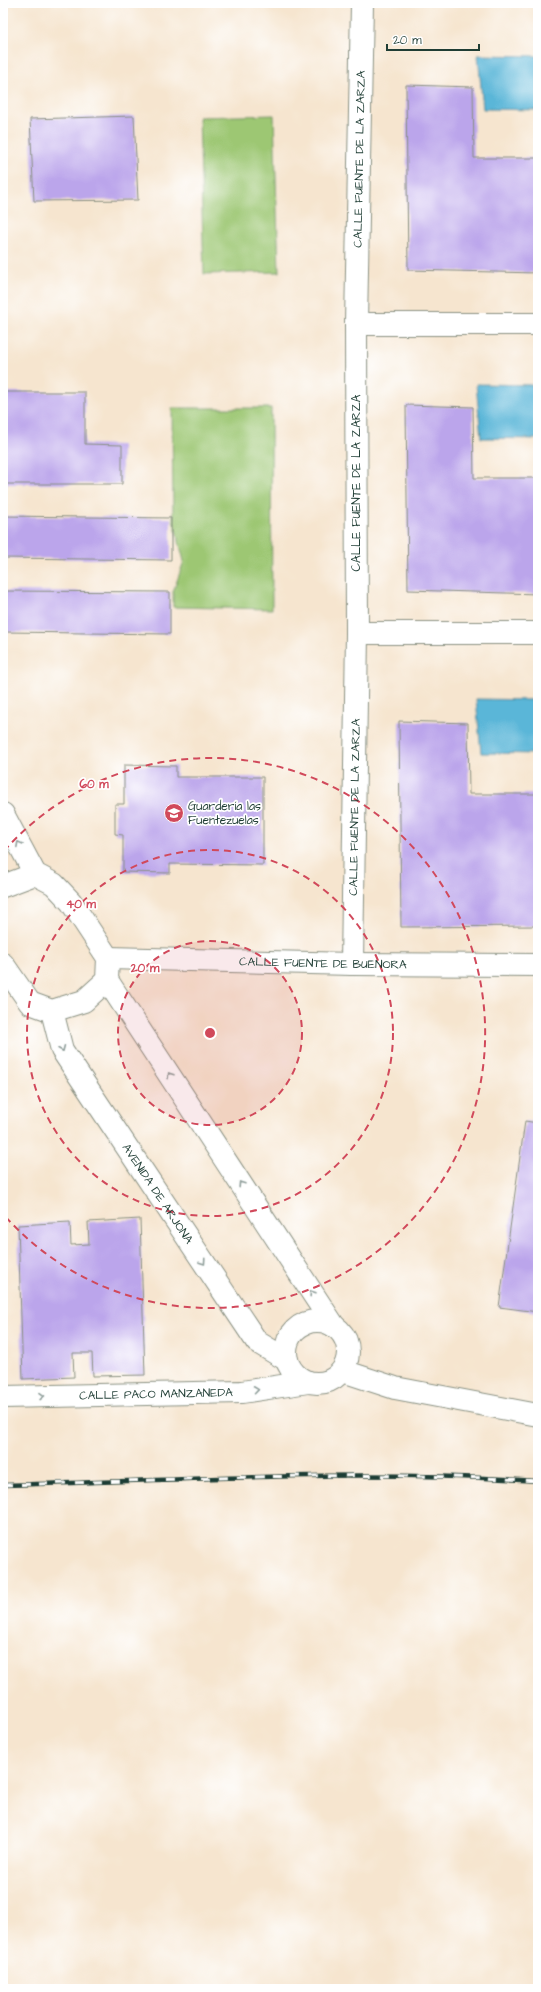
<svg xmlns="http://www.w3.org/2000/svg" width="541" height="1992" font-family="'Architects Daughter',sans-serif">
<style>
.green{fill:#9dc773;stroke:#5e8254}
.water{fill:#5ab6d8;stroke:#3c7a86}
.building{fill:#bba5eb}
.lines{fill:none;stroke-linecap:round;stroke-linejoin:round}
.street-casing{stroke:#8a9182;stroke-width:24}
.secondary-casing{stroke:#8a9182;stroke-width:24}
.street{stroke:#fff;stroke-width:22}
.secondary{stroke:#fff;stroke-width:22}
.rail-casing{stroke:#1f3d34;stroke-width:4.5}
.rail{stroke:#fff;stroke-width:3;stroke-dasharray:9;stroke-linecap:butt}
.oneway{stroke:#8f9e9a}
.ring{fill:none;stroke:#d1495b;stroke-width:2;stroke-dasharray:7 5}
.labels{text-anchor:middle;stroke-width:3.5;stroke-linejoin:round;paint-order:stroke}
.street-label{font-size:12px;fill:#1f3d34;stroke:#fff}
.poi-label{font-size:12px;fill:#1f3d34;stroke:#fff;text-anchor:start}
.centre{fill:#d1495b;stroke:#fff;stroke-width:2}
.ring-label{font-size:12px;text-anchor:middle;font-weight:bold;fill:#d1495b;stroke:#fff;stroke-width:3.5;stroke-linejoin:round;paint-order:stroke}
</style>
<rect width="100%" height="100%" fill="#fff"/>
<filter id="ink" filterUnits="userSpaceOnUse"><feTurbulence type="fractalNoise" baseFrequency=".025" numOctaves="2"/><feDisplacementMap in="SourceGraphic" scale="8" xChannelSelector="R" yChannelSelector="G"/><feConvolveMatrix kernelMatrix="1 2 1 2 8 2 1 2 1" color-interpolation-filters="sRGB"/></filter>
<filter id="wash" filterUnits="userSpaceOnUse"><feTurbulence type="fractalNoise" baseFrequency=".012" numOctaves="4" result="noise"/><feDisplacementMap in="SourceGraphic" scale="16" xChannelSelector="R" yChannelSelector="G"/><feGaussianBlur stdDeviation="0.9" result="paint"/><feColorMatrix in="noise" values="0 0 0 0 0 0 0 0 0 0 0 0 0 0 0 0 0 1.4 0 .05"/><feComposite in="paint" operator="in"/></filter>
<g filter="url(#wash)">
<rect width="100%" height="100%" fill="#f6e5cf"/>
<path class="green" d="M274,115l5,157 -75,2 -5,-157z
M172,408h99l1,201 -99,-2v-15l11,-31 -11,-42z"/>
<path class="water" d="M478,55l60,1v54l-55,-1z
M476,384l62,1v54l-57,-1z
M476,699l62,1v54l-57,-1z"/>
<g id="blocks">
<path class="building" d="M406,85l67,2 1,71h64v115l-130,-3z
M134,116l4,84 -104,1 -4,-82z
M3,392h82v52l37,1v39h-119z
M406,405l67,2 1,71h64v116l-130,-4z
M3,516l168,2v42l-168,-2z
M3,591l167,1v42l-167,-2z
M399,721l69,2 1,71h69v132l-137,1z
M124,765l52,1v11h87v88l-93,-1v9l-47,-1v-37l-8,-1v-30h9z
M525,1121l13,2v189l-39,-5z
M140,1219l5,156 -52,1 -1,-23h-19l1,24 -51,2 -5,-154 52,-3 1,23 18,-1 -1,-22z"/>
</g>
</g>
<g filter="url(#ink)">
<use href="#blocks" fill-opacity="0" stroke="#8a9182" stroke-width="1"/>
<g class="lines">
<g class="street-casing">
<g id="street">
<path d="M356,324h182"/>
<path d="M357,633h181"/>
<path id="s1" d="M108,958l244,6 186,1"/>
<path id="s2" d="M352,964l5,-331 -1,-309 6,-321"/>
<path d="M107,980l227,346"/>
<path id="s3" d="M52,1011l10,39 195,292 30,18"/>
<circle cx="317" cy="1352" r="31"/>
<path d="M343,1371l52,17 143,27"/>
<path id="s4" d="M3,1397l239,-5 66,-10"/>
</g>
</g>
<g class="secondary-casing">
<path id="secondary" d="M3,814l32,60
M3,886l32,-12 19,10 17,18 37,56 -1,22 -23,21 -32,10 -22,-8 -27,-39"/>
</g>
<use href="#street" class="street"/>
<use href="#secondary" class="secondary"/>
<g class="rail-casing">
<path id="rail" d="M3,1485c178,-5 357,-16 535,-4"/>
</g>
<use href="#rail" class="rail"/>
</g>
<defs><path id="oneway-chevron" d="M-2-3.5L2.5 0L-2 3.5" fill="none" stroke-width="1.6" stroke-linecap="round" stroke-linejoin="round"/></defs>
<g class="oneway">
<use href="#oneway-chevron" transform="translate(19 844) rotate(-118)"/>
<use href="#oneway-chevron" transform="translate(62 1049) rotate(67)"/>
<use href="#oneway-chevron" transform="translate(170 1075) rotate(-123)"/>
<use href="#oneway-chevron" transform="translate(241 1184) rotate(-123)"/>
<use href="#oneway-chevron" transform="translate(203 1262) rotate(56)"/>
<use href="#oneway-chevron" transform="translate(312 1293) rotate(-123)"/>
<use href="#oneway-chevron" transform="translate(256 1390) rotate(-8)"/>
<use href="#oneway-chevron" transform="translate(42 1396) rotate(-1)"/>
</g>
</g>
<circle cx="210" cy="1033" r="92" fill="#d1495b" fill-opacity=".12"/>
<g class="ring">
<circle cx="210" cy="1033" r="92"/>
<circle cx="210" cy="1033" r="183"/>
<path d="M4 851A275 275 0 1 1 4 1215"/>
</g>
<defs>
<g id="school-disc" transform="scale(1)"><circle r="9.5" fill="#d1495b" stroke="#fff"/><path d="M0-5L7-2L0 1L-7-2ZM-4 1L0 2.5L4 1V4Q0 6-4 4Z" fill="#fff"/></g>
</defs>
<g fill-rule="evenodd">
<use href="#school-disc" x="174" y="813"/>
</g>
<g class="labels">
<g class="street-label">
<text dy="4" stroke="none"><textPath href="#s2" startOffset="805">CALLE FUENTE DE LA ZARZA</textPath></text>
<text transform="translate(356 483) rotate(-90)" y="4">CALLE FUENTE DE LA ZARZA</text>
<text dy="4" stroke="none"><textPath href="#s2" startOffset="157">CALLE FUENTE DE LA ZARZA</textPath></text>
<text dy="4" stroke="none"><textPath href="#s1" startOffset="215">CALLE FUENTE DE BUENORA</textPath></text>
<text dy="4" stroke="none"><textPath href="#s3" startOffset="213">AVENIDA DE ARJONA</textPath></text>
<text dy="4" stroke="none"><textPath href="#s4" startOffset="153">CALLE PACO MANZANEDA</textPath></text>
</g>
<g class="poi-label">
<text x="188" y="810">Guardería las<tspan x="188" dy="14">Fuentezuelas</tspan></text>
</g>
</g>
<circle cx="210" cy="1033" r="6" class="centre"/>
<g class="ring-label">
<text x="94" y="788">60 m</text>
<text x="81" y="908">40 m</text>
<text x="145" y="972">20 m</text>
</g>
<rect width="541" height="1992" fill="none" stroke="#fff" stroke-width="16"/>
<path d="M387 44v6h92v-6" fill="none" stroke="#1f3d34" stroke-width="2"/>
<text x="393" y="44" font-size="12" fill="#1f3d34" stroke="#ffffff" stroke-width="3" paint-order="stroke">20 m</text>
</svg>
